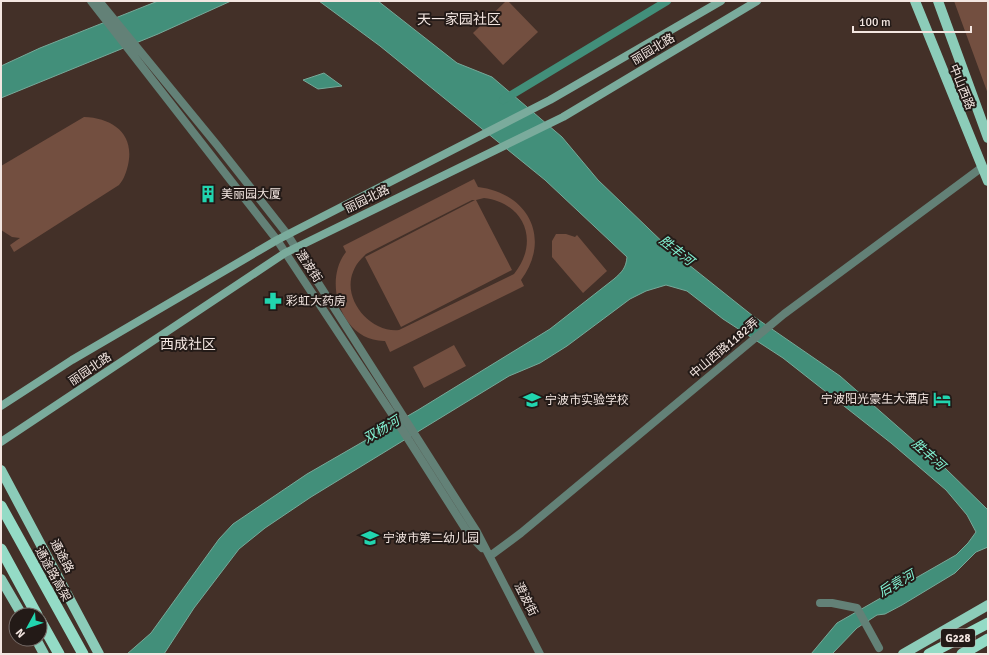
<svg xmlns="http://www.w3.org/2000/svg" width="989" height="655" font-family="Signika,'Noto Sans SC',sans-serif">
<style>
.green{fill:#734f40;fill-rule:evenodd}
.water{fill:#428f7a;stroke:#77a999}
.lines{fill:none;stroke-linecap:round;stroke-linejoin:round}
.canal{stroke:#428f7a;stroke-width:8}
.minor{stroke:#638177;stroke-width:8}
.secondary{stroke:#7aab9c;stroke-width:8}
.primary{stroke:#8cccb9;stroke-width:10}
.trunk{stroke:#94dbc6;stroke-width:11}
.labels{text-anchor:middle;stroke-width:4;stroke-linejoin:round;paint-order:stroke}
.shield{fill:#231a17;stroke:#b5a9a4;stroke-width:1}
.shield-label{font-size:11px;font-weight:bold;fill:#f3e6e1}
.street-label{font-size:12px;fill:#f3e6e1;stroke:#231a17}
.poi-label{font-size:12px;fill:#f3e6e1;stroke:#231a17;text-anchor:start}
.water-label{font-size:13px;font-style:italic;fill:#83f3d4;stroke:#231a17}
.quarter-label{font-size:14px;fill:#f3e6e1;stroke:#231a17}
</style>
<rect width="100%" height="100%" fill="#433028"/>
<path class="green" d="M506,1h2l30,31 -35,33 -30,-32z
M954,1h34v93z
M84,117c29,1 51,17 44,48 -2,8 -4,14 -9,20l-105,67 -4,-7 10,-7 -8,-1 -11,-7v-64z
M474,179l4,8c50,6 74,51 43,93l3,6 -134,66 -5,-11c-43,1 -63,-59 -39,-89l-3,-6zM484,198c41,5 56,44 30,76l-115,56c-29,3 -57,-31 -46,-58 3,-8 7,-12 13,-18l106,-54h3l-110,57 36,70 111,-57 -36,-70z
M556,234h10l9,3 2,-2 30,36 -24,22 -31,-36v-16z
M454,345l12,21 -42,22 -11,-21z"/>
<path class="water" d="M158,1h73l-73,33 -157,64v-32l39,-18z
M319,1h59l79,62 35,14 70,60 36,43 76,73 79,63 87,60 106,93 42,41v37l-12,5 -21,21 -53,32 -17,9 -8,1 -20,13 -25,26h-21l26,-31 119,-68 12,-12 8,-11 -9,-17 -21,-25 -55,-47 -108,-85 -60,-39 -36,-28 -21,-6 -20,6 -16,8 -63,47 -27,17 -31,13 -198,121 -46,31 -26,21 -45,59 -30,46h-37l24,-21 68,-94 14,-15 74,-50 111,-64 132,-81 64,-50c8,-7 12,-11 13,-22l-82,-77 -165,-134z
M324,73l18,13 -24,3 -15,-9z"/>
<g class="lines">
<path class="canal" d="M503,100l164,-99"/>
<path class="minor" d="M91,1l186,239 117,177 74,116 14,15
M99,1l118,144 70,89 190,298 63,122
M490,556l31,-23 263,-219 197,-146
M820,603h12l25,5 22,40"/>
<path class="secondary" d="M1,406l71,-46 205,-120 273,-140 171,-99
M1,442l284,-189 278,-136 194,-116"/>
<path class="primary" d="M915,1l73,180
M938,1l50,137
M1,470l98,184
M1,579l21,36
M36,639l8,15
M903,654l85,-49"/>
<path class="trunk" d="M1,506l82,148
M1,549l36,66
M40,620l19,34
M929,654l59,-31
M962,654l26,-15"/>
</g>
<defs>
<g id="building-bare" transform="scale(1.38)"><path d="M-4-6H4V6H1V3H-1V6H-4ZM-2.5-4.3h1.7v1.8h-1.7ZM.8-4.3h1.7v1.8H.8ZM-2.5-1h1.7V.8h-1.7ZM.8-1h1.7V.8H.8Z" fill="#21d5af" stroke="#231a17" stroke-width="2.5" paint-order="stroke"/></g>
<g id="pharmacy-bare" transform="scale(1.38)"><path d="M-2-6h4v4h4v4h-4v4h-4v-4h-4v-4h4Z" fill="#21d5af" stroke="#231a17" stroke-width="2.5" paint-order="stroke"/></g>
<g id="hotel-bare" transform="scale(1.38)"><path d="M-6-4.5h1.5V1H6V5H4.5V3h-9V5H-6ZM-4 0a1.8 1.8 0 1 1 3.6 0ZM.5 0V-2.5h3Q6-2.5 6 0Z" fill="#21d5af" stroke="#231a17" stroke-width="2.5" paint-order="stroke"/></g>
<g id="school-bare" transform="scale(1.38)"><path d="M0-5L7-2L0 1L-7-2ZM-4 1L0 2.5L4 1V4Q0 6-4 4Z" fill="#21d5af" stroke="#231a17" stroke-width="2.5" paint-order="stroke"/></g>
</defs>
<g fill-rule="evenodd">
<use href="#building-bare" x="208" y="194"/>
<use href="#pharmacy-bare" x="273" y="301"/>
<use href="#hotel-bare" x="942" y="399"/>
<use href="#school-bare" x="532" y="400"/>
<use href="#school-bare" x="370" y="538"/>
</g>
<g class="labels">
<rect class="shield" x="941" y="629" width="34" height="18" rx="3"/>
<g class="shield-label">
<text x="958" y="642">G228</text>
</g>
<g class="street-label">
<text transform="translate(653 49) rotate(-31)" y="4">丽园北路</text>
<text transform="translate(962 87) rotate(68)" y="4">中山西路</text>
<text transform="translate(367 199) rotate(-26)" y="4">丽园北路</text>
<text transform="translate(309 266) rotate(56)" y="4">澄波街</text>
<text transform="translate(724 348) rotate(-40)" y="4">中山西路1182弄</text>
<text transform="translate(90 369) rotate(-34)" y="4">丽园北路</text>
<text transform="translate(62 556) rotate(62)" y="4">通途路</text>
<text transform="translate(53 574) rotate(61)" y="4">通途路高架</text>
<text transform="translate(526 599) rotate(63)" y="4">澄波街</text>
</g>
<g class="poi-label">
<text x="221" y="198">美丽园大厦</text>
<text x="286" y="305">彩虹大药房</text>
<text x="929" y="403" text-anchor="end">宁波阳光豪生大酒店</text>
<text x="545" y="404">宁波市实验学校</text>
<text x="383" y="542">宁波市第二幼儿园</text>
</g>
<g class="water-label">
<text transform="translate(677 250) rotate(38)" y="5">胜丰河</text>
<text transform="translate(381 429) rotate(-31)" y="5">双杨河</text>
<text transform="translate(929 454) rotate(42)" y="5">胜丰河</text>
<text transform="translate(896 583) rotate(-30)" y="5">后袁河</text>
</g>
<g class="quarter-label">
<text x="459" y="24">天一家园社区</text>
<text x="188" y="349">西成社区</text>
</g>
</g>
<rect width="989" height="655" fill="none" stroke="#f3e6e1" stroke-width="4"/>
<g transform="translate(28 627) rotate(230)"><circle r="19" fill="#231a17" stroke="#766c68"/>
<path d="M0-3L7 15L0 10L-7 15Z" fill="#21d5af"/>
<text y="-6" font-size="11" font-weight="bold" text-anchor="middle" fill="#f3e6e1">N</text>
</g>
<path d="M853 26v6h118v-6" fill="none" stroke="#f3e6e1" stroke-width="2"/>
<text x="859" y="26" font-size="12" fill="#f3e6e1" stroke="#231a17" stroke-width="3" paint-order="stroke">100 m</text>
</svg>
